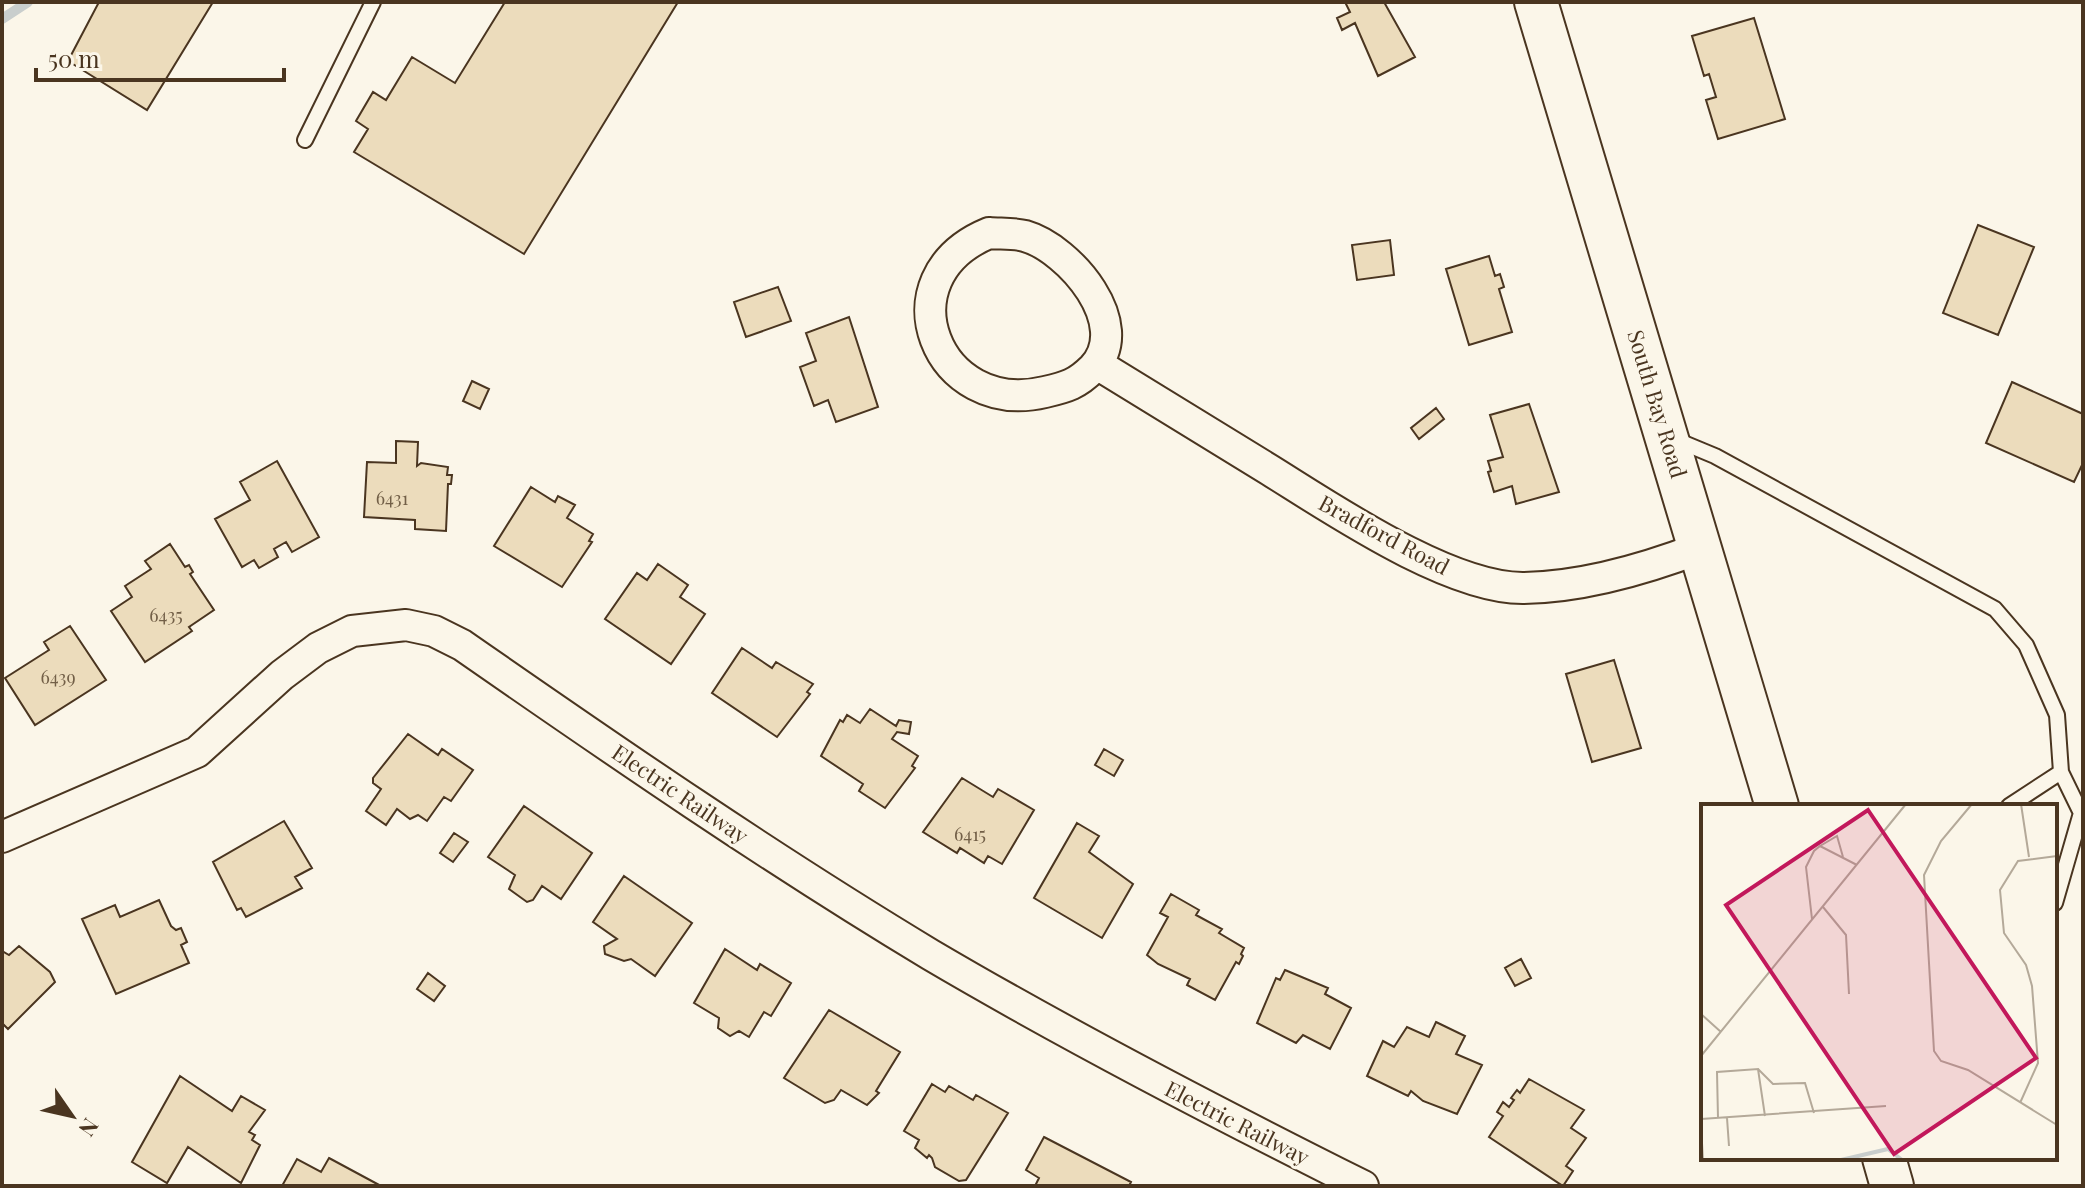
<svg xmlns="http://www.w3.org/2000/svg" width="2085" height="1188" font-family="'Playfair Display',serif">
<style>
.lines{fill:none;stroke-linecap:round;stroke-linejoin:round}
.stream{stroke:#c9cecd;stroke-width:10}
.building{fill:#ecdcbc;stroke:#4a3520;stroke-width:2}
.lane-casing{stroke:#4a3520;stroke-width:18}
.street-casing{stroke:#4a3520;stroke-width:34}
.secondary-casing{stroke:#4a3520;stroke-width:46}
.lane{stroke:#fbf6e9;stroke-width:14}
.street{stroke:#fbf6e9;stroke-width:30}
.secondary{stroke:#fbf6e9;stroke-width:42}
.labels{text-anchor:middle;stroke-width:6;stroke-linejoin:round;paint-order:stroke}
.number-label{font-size:18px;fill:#725f47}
.street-label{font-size:22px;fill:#4a3520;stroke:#fbf6e9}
.inset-river{fill:none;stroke:#c9cecd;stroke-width:4}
.inset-road{fill:none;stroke:#b4a999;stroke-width:2}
.view{fill:#c2185b;fill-opacity:0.15;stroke:#c2185b;stroke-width:4}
.inset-edge{fill:none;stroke:#4a3520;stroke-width:4}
</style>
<rect width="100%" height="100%" fill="#fbf6e9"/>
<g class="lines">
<path class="stream" d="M2,19l26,-17"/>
</g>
<path class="building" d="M99,2h114l-66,108 -79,-49z
M505,2h173l-154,252 -170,-102 14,-23 -12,-8 17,-29 13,8 26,-43 43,26z
M1345,2h39l31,55 -37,19 -23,-53 -13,7 -5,-12 13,-6z
M1754,18l31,101 -67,20 -12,-39 10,-3 -7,-23 -5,2 -12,-40z
M1978,225l56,22 -36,88 -55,-22z
M1390,240l4,35 -37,5 -5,-35z
M1489,256l6,20 5,-2 4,13 -5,2 13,43 -43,13 -23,-76z
M778,287l13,34 -45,16 -12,-35z
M849,317l29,90 -42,15 -8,-22 -14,6 -14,-39 16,-6 -10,-28z
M472,381l17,8 -9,20 -17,-8z
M2012,382l71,32v49l-9,19 -88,-39z
M1529,404l30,88 -43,12 -4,-18 -18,6 -6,-20 3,-1 -3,-10 15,-4 -13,-42z
M1436,408l8,11 -25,20 -8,-11z
M396,441l22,1 -1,24 4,-3 27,4 -1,8h5l-1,9h-3l-2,47 -31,-2v-9l-51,-3 3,-55 29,1z
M277,461l42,76 -27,15 -6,-10 -12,7 4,8 -19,11 -5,-8 -12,7 -27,-48 35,-19 -10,-18z
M531,487l24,15 3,-6 17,9 -8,13 26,16 -4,7 3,1 -30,45 -68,-41z
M170,544l15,23 4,-2 4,7 -3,2 24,36 -25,17 3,4 -47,31 -34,-51 21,-14 -7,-11 26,-17 -6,-8z
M658,564l30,21 -8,12 25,17 -34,50 -66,-45 32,-46 10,7z
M70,626l36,54 -71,45 -30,-47 44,-28 -5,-8z
M742,648l30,20 4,-6 37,22 -6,8 3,2 -33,43 -65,-44z
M1614,660l27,88 -49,14 -26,-88z
M870,709l26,17 3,-6 12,2 -2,12 -12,-2 -5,7 26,17 -6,10 3,2 -30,40 -26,-17 4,-7 -42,-28 19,-36 3,2 4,-7 13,8z
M408,734l30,21 4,-6 31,21 -22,31 -7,-4 -17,24 -9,-6 -8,4 -13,-10 -11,16 -20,-14 15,-22 -8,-6v-5z
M1104,749l19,11 -9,16 -19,-11z
M962,778l31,19 5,-8 36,21 -32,54 -14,-8 -4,7 -24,-15 -3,5 -34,-21z
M524,806l68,47 -31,46 -19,-13 -9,14 -6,2 -18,-13 6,-14 -27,-18z
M284,821l28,47 -17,9 7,11 -56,29 -5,-9 -4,2 -24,-48z
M1077,823l22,13 -10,16 44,32 -31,54 -68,-40z
M454,833l14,9 -15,20 -13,-9z
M624,876l68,47 -37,53 -24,-17 -7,2 -19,-7 -1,-8 13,-7 -24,-17z
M1171,894l28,16 -3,5 26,14 -3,4 25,15 -3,6 2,2 -4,8 -3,-2 -21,38 -28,-15 3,-6 -32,-15 -11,-9 21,-38 -8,-4z
M159,900l12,26 5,4 5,-2 6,14 -6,3 8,18 -73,31 -34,-75 33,-14 5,12z
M19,946l31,26 5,10 -47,47 -6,-6v-72l7,4z
M725,949l32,21 3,-6 31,19 -20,33 -7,-4 -15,25 -10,-6 -9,5 -12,-8 1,-10 -25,-15z
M1521,959l10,19 -16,8 -10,-18z
M1285,970l43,18 -3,6 26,14 -21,41 -27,-14 -7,8 -39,-20 19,-45 4,2z
M428,973l17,13 -11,15 -17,-12z
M829,1010l71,42 -24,39 3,2 -12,12 -26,-15 -7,10 -9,3 -41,-25z
M1436,1022l29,14 -9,18 26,11 -25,49 -34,-13 -12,-10 -3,5 -41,-20 16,-35 11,6 13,-20 22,10z
M180,1076l52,35 9,-15 24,14 -16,22 6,3 -3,5 8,5 -19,38 -53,-36 -21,36 -35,-21z
M1529,1079l55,31 -13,18 15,10 -20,28 7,5 -10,15 -74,-49 14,-21 -6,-4 6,-10 6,5 5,-7 -3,-2 6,-8 3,3z
M932,1084l13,8 4,-6 24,14 3,-5 32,18 -42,67 -7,1 -24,-14 -3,-9 -3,-3 -2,3 -12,-10 4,-8 -15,-9z
M1044,1137l87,45 -2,4h-94l4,-8 -13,-8z
M329,1158l52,28h-99l15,-27 24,13z"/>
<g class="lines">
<g class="lane-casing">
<path id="lane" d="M305,140l68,-138
M1674,439l41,17 280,153 31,36 31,70 4,57 -52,34
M2055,903l26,-90 -20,-41"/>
</g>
<g class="street-casing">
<path id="street" d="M989,233c11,1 25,0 36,3 45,13 109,89 68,132 -16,16 -26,19 -48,24 -108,26 -165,-114 -56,-159z
M1097,364c57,35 114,70 171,105 63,39 181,120 256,119 59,-1 121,-19 176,-40
M2,837l195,-85 85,-77 36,-27 34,-17 54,-6 28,6 28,14c154,107 308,213 469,310 141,83 286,158 432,231"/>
</g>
<g class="secondary-casing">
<path id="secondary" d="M1536,2l241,804
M1884,1158l8,28"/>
</g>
<use href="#lane" class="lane"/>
<use href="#street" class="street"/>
<use href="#secondary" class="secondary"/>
</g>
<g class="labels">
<g class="number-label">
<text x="392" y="505">6431</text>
<text x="166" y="622">6435</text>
<text x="58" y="684">6439</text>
<text x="970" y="841">6415</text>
</g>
<g class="street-label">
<text transform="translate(1657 404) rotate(73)" y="8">South Bay Road</text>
<text transform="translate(1384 535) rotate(28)" y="8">Bradford Road</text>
<text transform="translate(680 794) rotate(34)" y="8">Electric Railway</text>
<text transform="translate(1237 1123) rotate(27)" y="8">Electric Railway</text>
</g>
</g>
<g transform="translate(1701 804)">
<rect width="356" height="356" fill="#fbf6e9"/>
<path class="inset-river" d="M140,356l47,-11 14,11"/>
<path class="inset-road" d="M271,0l-31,37 -17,34 10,176 7,10 27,9 89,55M320,0l8,53M119,42l17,-10 6,21M122,103l23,28 3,59M111,115l-6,-52 8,-16 6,-5 37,19M0,210l20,18M0,252l205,-252M57,265l15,15 32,-1 9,30M319,299l18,-40 -6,-77 -6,-21 -22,-32 -4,-43 18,-29 39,-5M17,314l-1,-46 41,-3 7,47M26,314l2,28M0,315l185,-13M0,322l2,34"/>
<path class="view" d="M167,6l168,248 -142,96 -168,-249z"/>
<rect width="356" height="356" class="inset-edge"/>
</g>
<rect width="2085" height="1188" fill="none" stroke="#4a3520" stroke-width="8"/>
<g transform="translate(72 1116) rotate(124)" stroke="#fbf6e9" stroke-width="6" paint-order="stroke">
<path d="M0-6L14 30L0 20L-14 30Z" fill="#4a3520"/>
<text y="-12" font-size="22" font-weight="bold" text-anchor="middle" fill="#4a3520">N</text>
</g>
<path d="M36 68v12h248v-12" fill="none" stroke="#4a3520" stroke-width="4"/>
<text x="48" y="68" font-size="24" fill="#4a3520" stroke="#fbf6e9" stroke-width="6" paint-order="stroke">50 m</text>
</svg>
